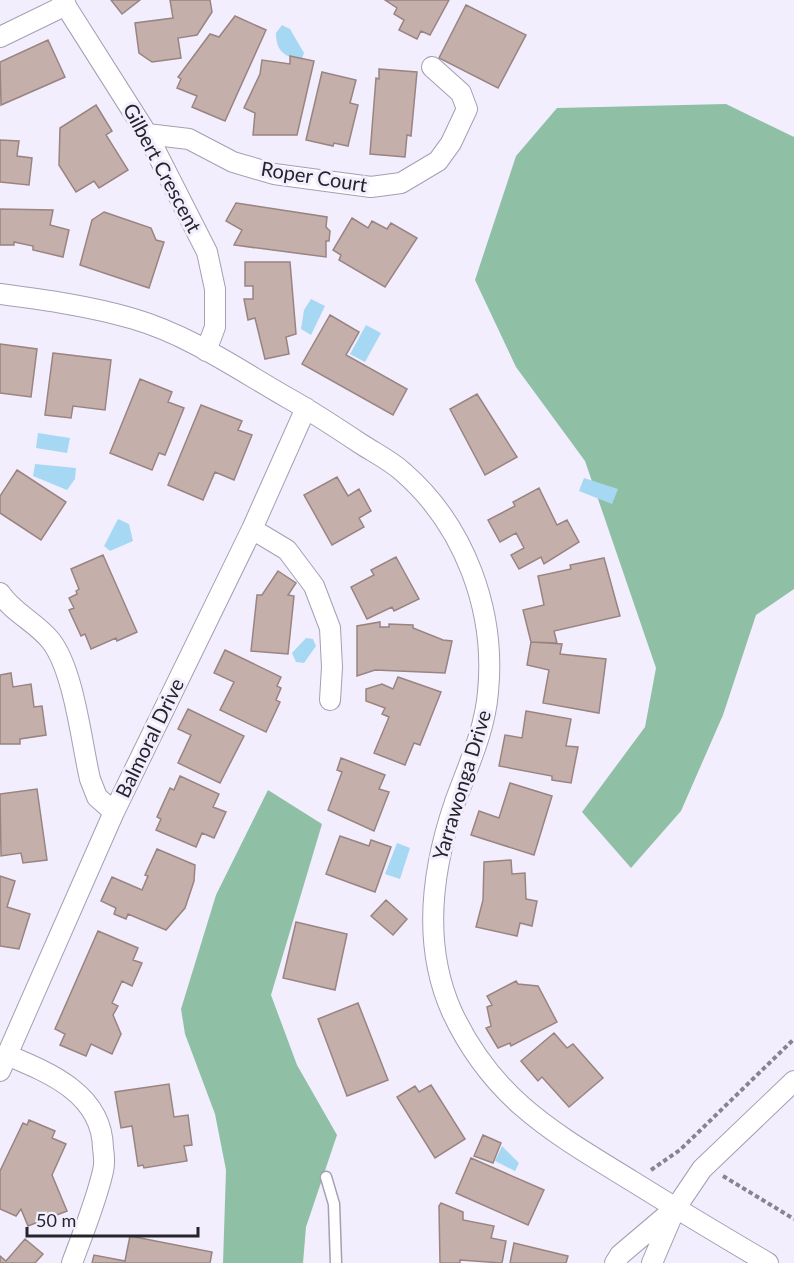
<svg xmlns="http://www.w3.org/2000/svg" width="794" height="1263" font-family="Lato,sans-serif">
<style>
.forest{fill:#8fc0a6}
.water{fill:#a6d8f3}
.building{fill:#c5afab;stroke:#998481;stroke-width:1.5}
.lines{fill:none;stroke-linecap:round;stroke-linejoin:round}
.lane-casing{stroke:#a49fb2;stroke-width:13}
.street-casing{stroke:#a49fb2;stroke-width:22}
.path{stroke:#87848f;stroke-width:4;stroke-dasharray:4.5 3;stroke-linecap:butt}
.lane{stroke:#fff;stroke-width:10}
.street{stroke:#fff;stroke-width:20}
.labels{text-anchor:middle;stroke-width:6;stroke-linejoin:round;paint-order:stroke}
.street-label{font-size:20px;fill:#26242b;stroke:#f2eefe}
</style>
<rect width="100%" height="100%" fill="#f2eefe"/>
<path class="forest" d="M726,104l68,33v452l-38,26 -33,100 -42,96 -50,57 -49,-56 63,-85 11,-59 -71,-207 -69,-94 -41,-87 41,-124 41,-48z
M268,790l54,34 -51,171 26,70 40,70 -31,92 -3,36h-80l3,-93 -11,-56 -30,-80 -4,-25 35,-114z"/>
<path class="water" d="M282,25l8,4 14,24 -3,8c-16,-5 -25,-9 -25,-28z
M311,299l14,7 -14,29 -10,-6 3,-19z
M366,325l15,8 -16,29 -15,-8z
M38,433l32,5 -3,15 -31,-5z
M35,464l41,4 -1,11 -8,11 -34,-14z
M584,478l34,11 -6,15 -33,-13z
M118,519l11,5 4,17 -23,10 -6,-5z
M306,638l7,1 3,7 -12,17 -8,-1 -4,-9z
M397,843l13,5 -10,31 -15,-5z
M502,1146l17,17 -4,8 -20,-10z"/>
<path class="building" d="M111,0h29l-18,14z
M170,0h40l2,12 -15,23 -19,3 3,20 -29,4 -13,-9 -4,-30 38,-5z
M385,0h64l-19,35 -9,-4 -4,8 -18,-9 5,-10 -10,-6 3,-6z
M466,5l60,30 -28,53 -59,-30z
M235,16l31,14 -41,91 -33,-14 5,-11 -20,-8 4,-9 -3,-2 32,-43 9,3z
M48,40l17,37 -64,28 -1,-43z
M290,56l24,5 -17,74h-44l2,-22 -11,-5 16,-34 2,-14 28,4z
M379,69l38,3 -6,64 -4,-1 -2,22 -35,-3 6,-76 3,1z
M322,72l34,8 -6,23 8,2 -10,41 -14,-3 -1,3 -27,-6z
M96,105l16,26 -6,4 22,35 -29,18 -5,-7 -18,11 -17,-27 1,-37z
M0,140l19,1 -2,15 15,2 -3,27 -29,-3z
M236,203l91,14 -1,10 4,4 -1,10h-3v16l-92,-12 8,-15 -16,-9z
M0,209l53,1 -3,15 19,5 -6,27 -30,-7v-4l-19,-4v3h-14z
M104,212l47,16 5,12 8,2 -15,46 -69,-23 12,-45z
M352,218l16,10 4,-7 15,8 4,-6 26,15 -32,49 -46,-27 2,-5 -8,-5z
M245,262h45l6,72 -10,3 3,17 -24,5 -10,-41 -7,2 -4,-21h9v-13h-8z
M330,315l29,17 -13,23 61,34 -14,26 -91,-51z
M0,344l37,5 -6,48 -31,-4z
M53,353l58,7 -6,50 -32,-4 -2,12 -26,-3z
M140,379l32,13 -4,10 16,6 -19,47 -6,-2 -7,17 -42,-17z
M477,394l40,63 -32,18 -35,-66z
M201,405l41,16 -4,9 14,5 -18,45 -19,-8 -12,28 -35,-15z
M17,470l49,32 -25,38 -41,-27v-17z
M337,477l11,19 11,-7 12,22 -12,7 5,9 -32,18 -28,-50z
M539,488l18,37 10,-5 12,22 -35,22 -3,-7 -22,12 -8,-14 13,-7 -8,-15 -16,9 -12,-22 27,-14 -2,-4z
M103,555l34,77 -20,9 -1,-3 -25,11 -6,-15 -4,2 -12,-26 5,-2 -5,-10 8,-4 -1,-3 3,-2 -8,-20z
M396,557l23,42 -25,12 -2,-4 -25,12 -16,-32 23,-12 -3,-5z
M604,558l16,58 -66,15 3,12 -26,-1 -8,-32 21,-5 -6,-29 33,-7 -1,-4z
M278,571l18,12 -8,12 6,1 -6,58 -37,-3 6,-56h5z
M380,622v5h9v-3l24,1v3l30,12 9,1 -7,32 -70,-3 -18,6v-50z
M531,642l31,2 -2,10 46,5 -7,54 -56,-10 6,-33 -22,-5z
M225,650l56,27 -4,9 4,2 -5,12 4,2 -14,30 -46,-22 14,-28 -20,-9z
M11,673l2,14 18,-3 3,23 8,-1 4,29 -26,4v5h-20v-69z
M398,677l43,15 -21,53 -6,-2 -9,22 -31,-12 15,-36 -7,-3 3,-6 -19,-7v-12l16,-5 11,5z
M188,709l56,27 -24,47 -42,-20 13,-28 -13,-6z
M526,711l45,8 -5,27 12,1 -7,36 -19,-3v-4l-53,-10 6,-31 17,3z
M341,758l44,17 -6,14 10,3 -15,39 -46,-21 14,-38 -5,-2z
M180,776l39,18 -6,13 13,5 -12,26 -12,-5 -6,14 -40,-17 5,-11 -4,-2 13,-29 4,2z
M510,783l42,13 -18,59 -63,-20 8,-24 20,7z
M37,789l10,71 -24,3 -2,-10 -20,3 -1,-62z
M340,836l29,10 2,-6 20,7 -16,45 -49,-18z
M157,849l38,16 -1,16 -9,27 -19,22 -38,-16 -2,5 -12,-5 2,-6 -15,-7 11,-24 30,13 6,-14 -3,-1z
M511,860l1,14 13,-1 1,26 11,2 -5,25 -12,-3 -3,13 -41,-9 7,-27 1,-38z
M0,876l15,5 -8,26 23,7 -11,35 -19,-3z
M386,900l21,19 -14,16 -22,-19z
M296,922l51,12 -12,56 -52,-12z
M98,931l40,17 -5,12 9,3 -10,23 -10,-5 -10,22 6,3 -5,9 8,19 -9,20 -21,-10 -5,12 -26,-11 5,-11 -10,-5z
M516,981l2,3 20,2 19,36 -46,24 -1,-3 -12,5 -12,-20 5,-2 -4,-19 5,-2 -5,-9z
M358,1003l30,77 -41,16 -29,-77z
M554,1033l13,15 6,-4 30,34 -34,29 -27,-30 -4,4 -17,-20z
M169,1084l5,33 14,-2 4,30 -8,1 3,15 -43,7 -1,-3 -5,1 -6,-40 -11,2 -6,-36z
M431,1085l34,54 -30,19 -38,-61 18,-11 4,6z
M29,1120l26,11 -3,7 14,6 -14,31 15,36 -39,15 -7,-17 -5,7 -16,-7v-38l23,-48 4,2z
M483,1135l18,8 -8,20 -19,-7z
M471,1158l73,32 -16,35 -72,-32z
M441,1203l22,9v8l31,6 -3,12 15,3 -4,22 -42,-3v3h-20l-1,-57z
M130,1236l82,16 -2,11h-118l2,-8 31,6z
M25,1239l18,15 -8,9h-35v-7l6,5z
M514,1243l54,13 -2,7h-56z"/>
<g class="lines">
<g class="lane-casing">
<path id="lane" d="M326,1177l8,27 2,59"/>
</g>
<g class="street-casing">
<path id="street" d="M62,0l85,134 60,118 8,37v38l-9,24
M0,37l66,-32
M147,134l42,5 44,23 41,12 97,13 30,-4 37,-22 13,-18 16,-34 -6,-16 -29,-26
M0,294c45,6 90,12 134,25 55,16 105,51 154,79 25,14 49,30 73,46 14,9 30,17 42,28 62,54 93,139 85,220 -3,38 -20,74 -33,110 -23,67 -33,143 -3,210 41,88 102,121 180,169 45,28 90,55 136,82
M252,529l35,21 27,36 16,42 2,39 -2,33
M0,593c13,20 36,29 51,48 23,30 30,99 39,138l7,18 17,15
M7,1055c43,18 95,39 96,93 1,7 2,16 0,23 -7,31 -20,62 -31,92
M0,1071l114,-259 138,-283 54,-121
M615,1263l5,-8 53,-45
M652,1263l23,-54 27,-40 92,-88"/>
</g>
<path class="path" d="M651,1170l29,-20 114,-111
M723,1176l71,43"/>
<use href="#lane" class="lane"/>
<use href="#street" class="street"/>
</g>
<g class="labels">
<g class="street-label">
<text transform="translate(162 168) rotate(62)" y="7">Gilbert Crescent</text>
<text transform="translate(314 177) rotate(9)" y="7">Roper Court</text>
<text transform="translate(150 738) rotate(-64)" y="7">Balmoral Drive</text>
<text transform="translate(462 785) rotate(-73)" y="7">Yarrawonga Drive</text>
</g>
</g>
<path d="M27 1227v9h171v-9" fill="none" stroke="#26242b" stroke-width="3"/>
<text x="36" y="1227" font-size="18" fill="#26242b" stroke="#f2eefe" stroke-width="4.5" paint-order="stroke">50 m</text>
</svg>
